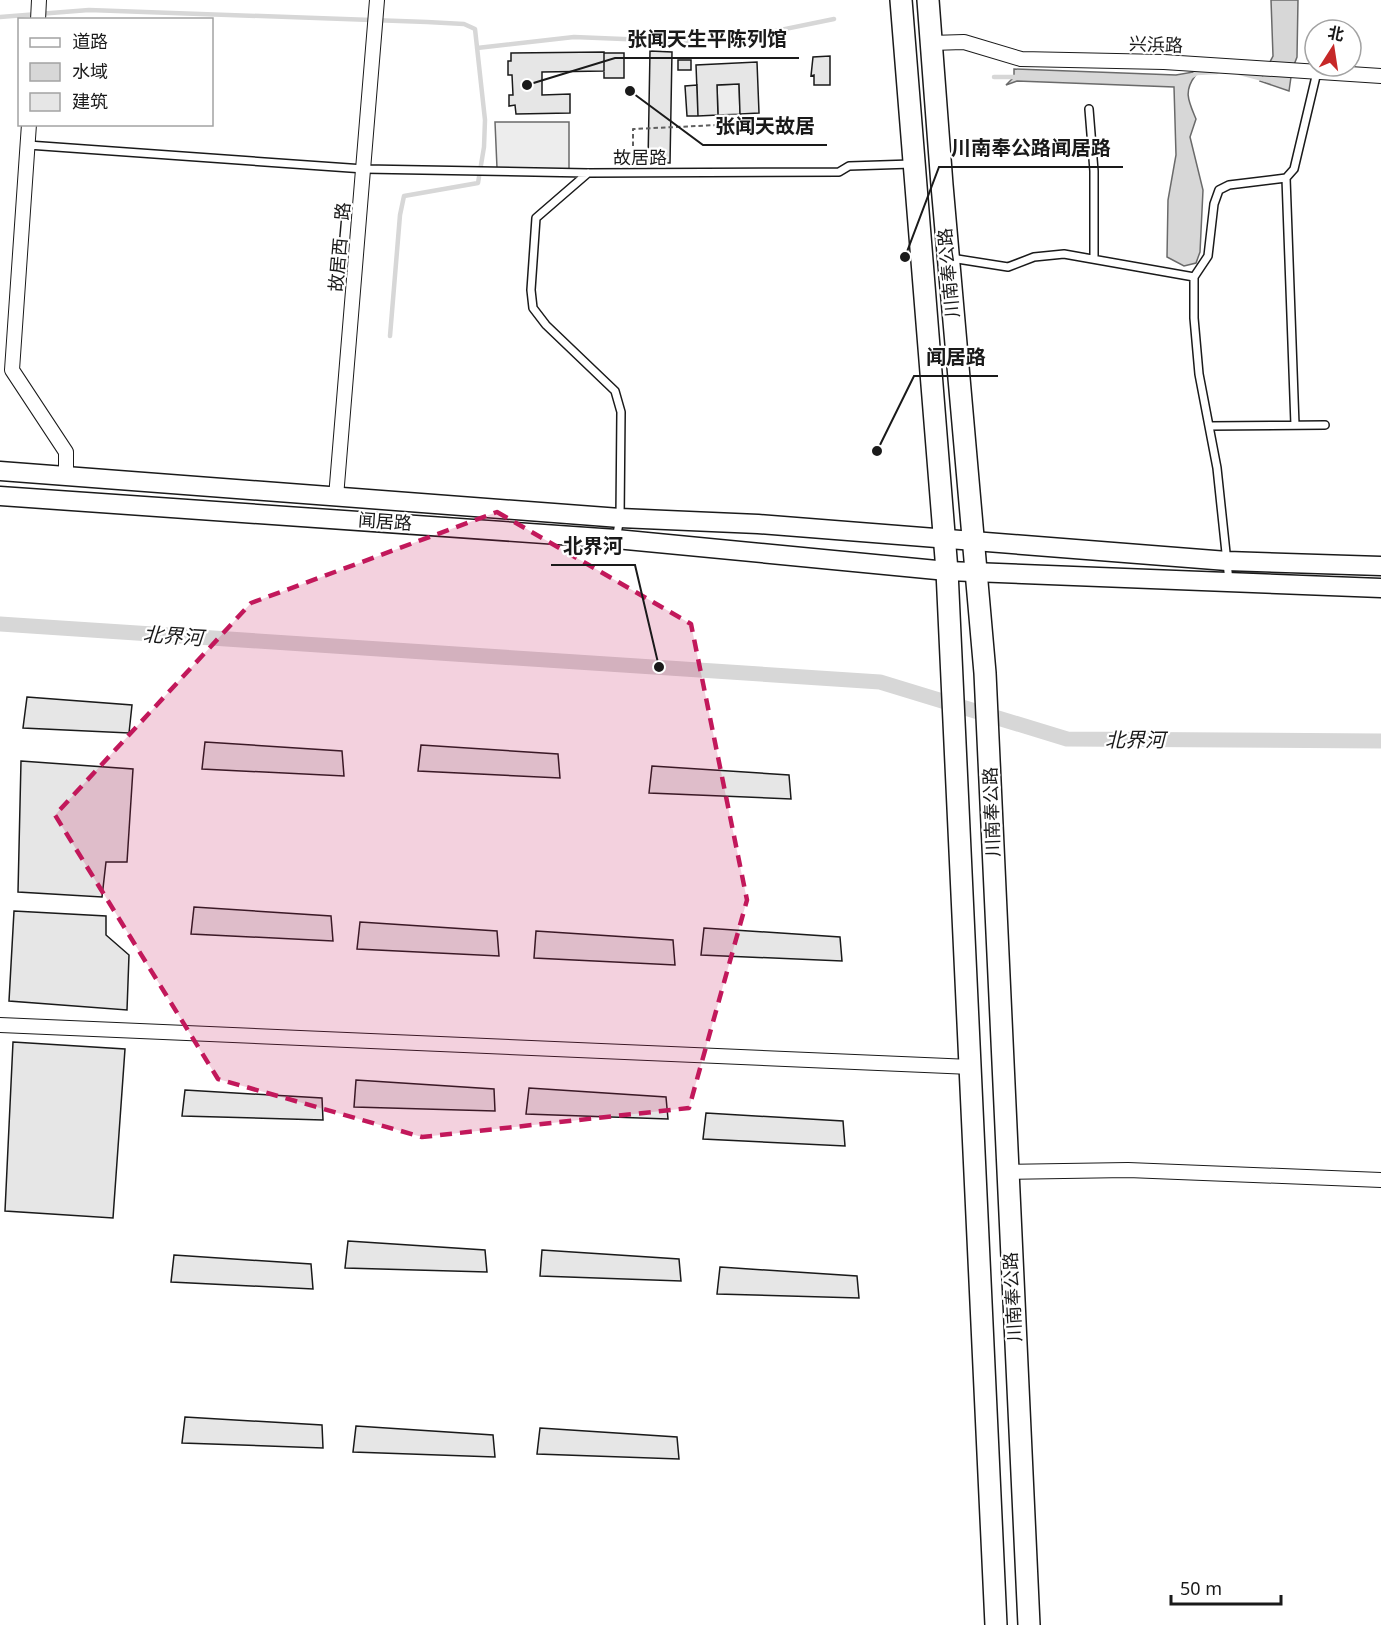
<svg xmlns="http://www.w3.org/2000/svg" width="1381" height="1625" font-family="'Noto Sans','Noto Sans SC',sans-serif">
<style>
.built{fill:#ededed;stroke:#6a6a6a;stroke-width:1.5}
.water{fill:#d7d7d7;stroke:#6a6a6a;stroke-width:1.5}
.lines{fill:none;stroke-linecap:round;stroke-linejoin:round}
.stream{stroke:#d7d7d7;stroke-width:4.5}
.canal{stroke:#d7d7d7;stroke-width:15}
.building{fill:#e6e6e6;stroke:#1a1a1a;stroke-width:1.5}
.lane-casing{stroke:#1a1a1a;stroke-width:10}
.street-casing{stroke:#1a1a1a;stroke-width:16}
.secondary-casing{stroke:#1a1a1a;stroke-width:21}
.primary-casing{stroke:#1a1a1a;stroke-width:24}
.path{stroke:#5f5f5f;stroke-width:2;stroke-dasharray:4.5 3;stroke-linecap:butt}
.lane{stroke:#fff;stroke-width:7}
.street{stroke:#fff;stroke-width:14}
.secondary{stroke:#fff;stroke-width:18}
.primary{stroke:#fff;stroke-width:21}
.marked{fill:#c2185b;fill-opacity:0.2;stroke:#c2185b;stroke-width:4.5;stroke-dasharray:12 8;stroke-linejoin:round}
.labels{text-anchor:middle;stroke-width:4.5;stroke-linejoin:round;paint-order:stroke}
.street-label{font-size:18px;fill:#1a1a1a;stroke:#fff}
.water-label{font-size:20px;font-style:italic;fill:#1a1a1a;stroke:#fff}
.leader{fill:none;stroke:#1a1a1a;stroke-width:2}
.callout-dot{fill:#1a1a1a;stroke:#fff;stroke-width:2}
.callout-label{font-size:20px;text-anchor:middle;font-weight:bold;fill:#1a1a1a;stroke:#fff;stroke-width:4.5;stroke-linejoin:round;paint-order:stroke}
</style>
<rect width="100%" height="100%" fill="#fff"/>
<path class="built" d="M739,84l1,30 -22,1 -1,-30z
M495,122h74v47l-72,-1z"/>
<path class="water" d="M1271,0h27l-1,57 -5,13 -3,21 -29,-10 13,-25z
M1014,69l162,6 17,-3 2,4c-12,16 -6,26 1,43l-6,18 13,53 -3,62 -4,11 -12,3 -17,-9 1,-57 8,-45 -2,-68 -157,-6 -11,4 8,-8z"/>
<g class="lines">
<path class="stream" d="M0,17l89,-7 338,12 37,2 11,5 10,91 -1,27 -6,36 -74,13 -4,19 -10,121
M477,48l97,-11 123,5 44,-4 93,-19
M1240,73l27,7
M994,77h24
M1190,77l7,-4 20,-1"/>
<path class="canal" d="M0,624l880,58 187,57 314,2"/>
</g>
<path class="building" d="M650,51l22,1 -2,111 -22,-1z
M511,53l93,-1v19l-62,1v23l28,-1v19l-54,1 -1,-9 -6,1v-11h4l-1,-20h-4v-14h3z
M604,53h20v25h-20z
M830,56v29h-16v-10l-3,1 2,-19z
M678,60h13v10h-13z
M757,62l2,51 -19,1 -1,-30 -22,1 1,30 -20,1 -2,-51z
M697,85l1,31h-11l-2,-30z
M27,697l105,8 -3,28 -106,-5z
M205,742l137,9 2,25 -142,-7z
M421,745l137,9 2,24 -142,-7z
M21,761l112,8 -6,93h-21l-4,35 -84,-5z
M652,766l137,9 2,24 -142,-6z
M194,907l137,9 2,25 -142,-7z
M14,911l92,5v19l23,20 -2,55 -118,-9z
M360,922l137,9 2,25 -142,-7z
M704,928l136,9 2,24 -141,-6z
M536,931l137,9 2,25 -141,-7z
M13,1042l112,7 -12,169 -108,-7z
M356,1080l138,9 1,22 -141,-4z
M529,1088l137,9 2,22 -142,-5z
M185,1090l137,8 1,22 -141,-4z
M706,1113l137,8 2,25 -142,-7z
M348,1241l137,9 2,22 -142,-4z
M542,1250l137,9 2,22 -141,-5z
M174,1255l137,9 2,25 -142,-7z
M720,1267l137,9 2,22 -142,-4z
M185,1417l137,8 1,23 -141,-5z
M356,1426l137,9 2,22 -142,-5z
M540,1428l137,9 2,22 -142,-5z"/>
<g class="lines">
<g class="lane-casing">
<path id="lane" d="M1089,109l5,62v87
M28,145l336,24 224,4 251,-1 10,-6 63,-2
M588,173l-52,45 -5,72 2,18 13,17 69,66 6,21 -1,106 -4,21
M1286,178l9,247
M951,258l57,9 26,-10 30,-3 130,23 14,-21 6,-52 5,-14 10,-5 57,-7 8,-9 23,-97
M1194,277v41l5,56 18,94 12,113
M1209,426l116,-1"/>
</g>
<g class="street-casing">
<path id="street" d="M38,20l1,-20
M931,43l33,-1 57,17 143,3 217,14
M29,124l-17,246 54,82v23
M336,497l41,-497
M0,1025l971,42
M1007,1172l121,-2 253,10"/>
</g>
<g class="secondary-casing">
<path id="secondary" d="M0,471l620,47 138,6 469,37 154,5
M0,496l616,43 331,32 434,17"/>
</g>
<g class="primary-casing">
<path id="primary" d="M901,0l46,571 49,1054
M928,0l14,185 43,488 44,952"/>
</g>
<path class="path" d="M633,161v-32l128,-6"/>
<use href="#lane" class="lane"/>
<use href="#street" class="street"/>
<use href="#secondary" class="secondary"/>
<use href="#primary" class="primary"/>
</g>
<path class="marked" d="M497,512l194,112 56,276 -58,208 -267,29 -204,-58 -163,-264 196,-212z"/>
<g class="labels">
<g class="street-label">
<text transform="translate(1156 45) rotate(2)" y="6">兴浜路</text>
<text x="640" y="164">故居路</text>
<text transform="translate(340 247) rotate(-85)" y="6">故居西一路</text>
<text transform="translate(949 273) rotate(-95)" y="6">川南奉公路</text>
<text transform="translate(385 522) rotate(4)" y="6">闻居路</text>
<text transform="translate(992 812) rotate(-92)" y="6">川南奉公路</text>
<text transform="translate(1013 1297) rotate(-93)" y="6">川南奉公路</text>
</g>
<g class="water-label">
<text transform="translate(173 636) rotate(4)" y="7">北界河</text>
<text x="1135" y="747">北界河</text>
</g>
</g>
<path class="leader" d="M527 85L615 58H799M630 91L703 145H827M905 257L939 167H1123M877 451L914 376H998M659 667L635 565H551"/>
<g class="callout-dot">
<circle cx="527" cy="85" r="6"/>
<circle cx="630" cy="91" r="6"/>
<circle cx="905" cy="257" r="6"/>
<circle cx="877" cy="451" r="6"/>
<circle cx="659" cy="667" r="6"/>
</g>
<g class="callout-label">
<text x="707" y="46">张闻天生平陈列馆</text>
<text x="765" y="133">张闻天故居</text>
<text x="1031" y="155">川南奉公路闻居路</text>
<text x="956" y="364">闻居路</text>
<text x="593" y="553">北界河</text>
</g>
<rect x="18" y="18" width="195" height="108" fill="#ffffff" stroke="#a3a3a3" stroke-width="1.5"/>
<rect x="30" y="38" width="30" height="9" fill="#ffffff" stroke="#a3a3a3" stroke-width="1.5"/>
<text x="72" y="48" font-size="18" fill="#1a1a1a">道路</text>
<rect x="30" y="63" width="30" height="18" fill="#d7d7d7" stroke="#a3a3a3" stroke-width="1.5"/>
<text x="72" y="78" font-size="18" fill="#1a1a1a">水域</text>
<rect x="30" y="93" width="30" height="18" fill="#e6e6e6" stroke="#a3a3a3" stroke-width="1.5"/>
<text x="72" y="108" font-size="18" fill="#1a1a1a">建筑</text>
<g transform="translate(1333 48) rotate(12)"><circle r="28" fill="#ffffff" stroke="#a3a3a3" stroke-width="1.5"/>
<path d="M0-4.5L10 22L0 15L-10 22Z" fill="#c62828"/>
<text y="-9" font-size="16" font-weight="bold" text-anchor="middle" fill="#1a1a1a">北</text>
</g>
<path d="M1171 1595v9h110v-9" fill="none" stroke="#1a1a1a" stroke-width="3"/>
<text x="1180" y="1595" font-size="18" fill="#1a1a1a" stroke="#ffffff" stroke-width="4.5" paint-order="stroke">50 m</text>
</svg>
